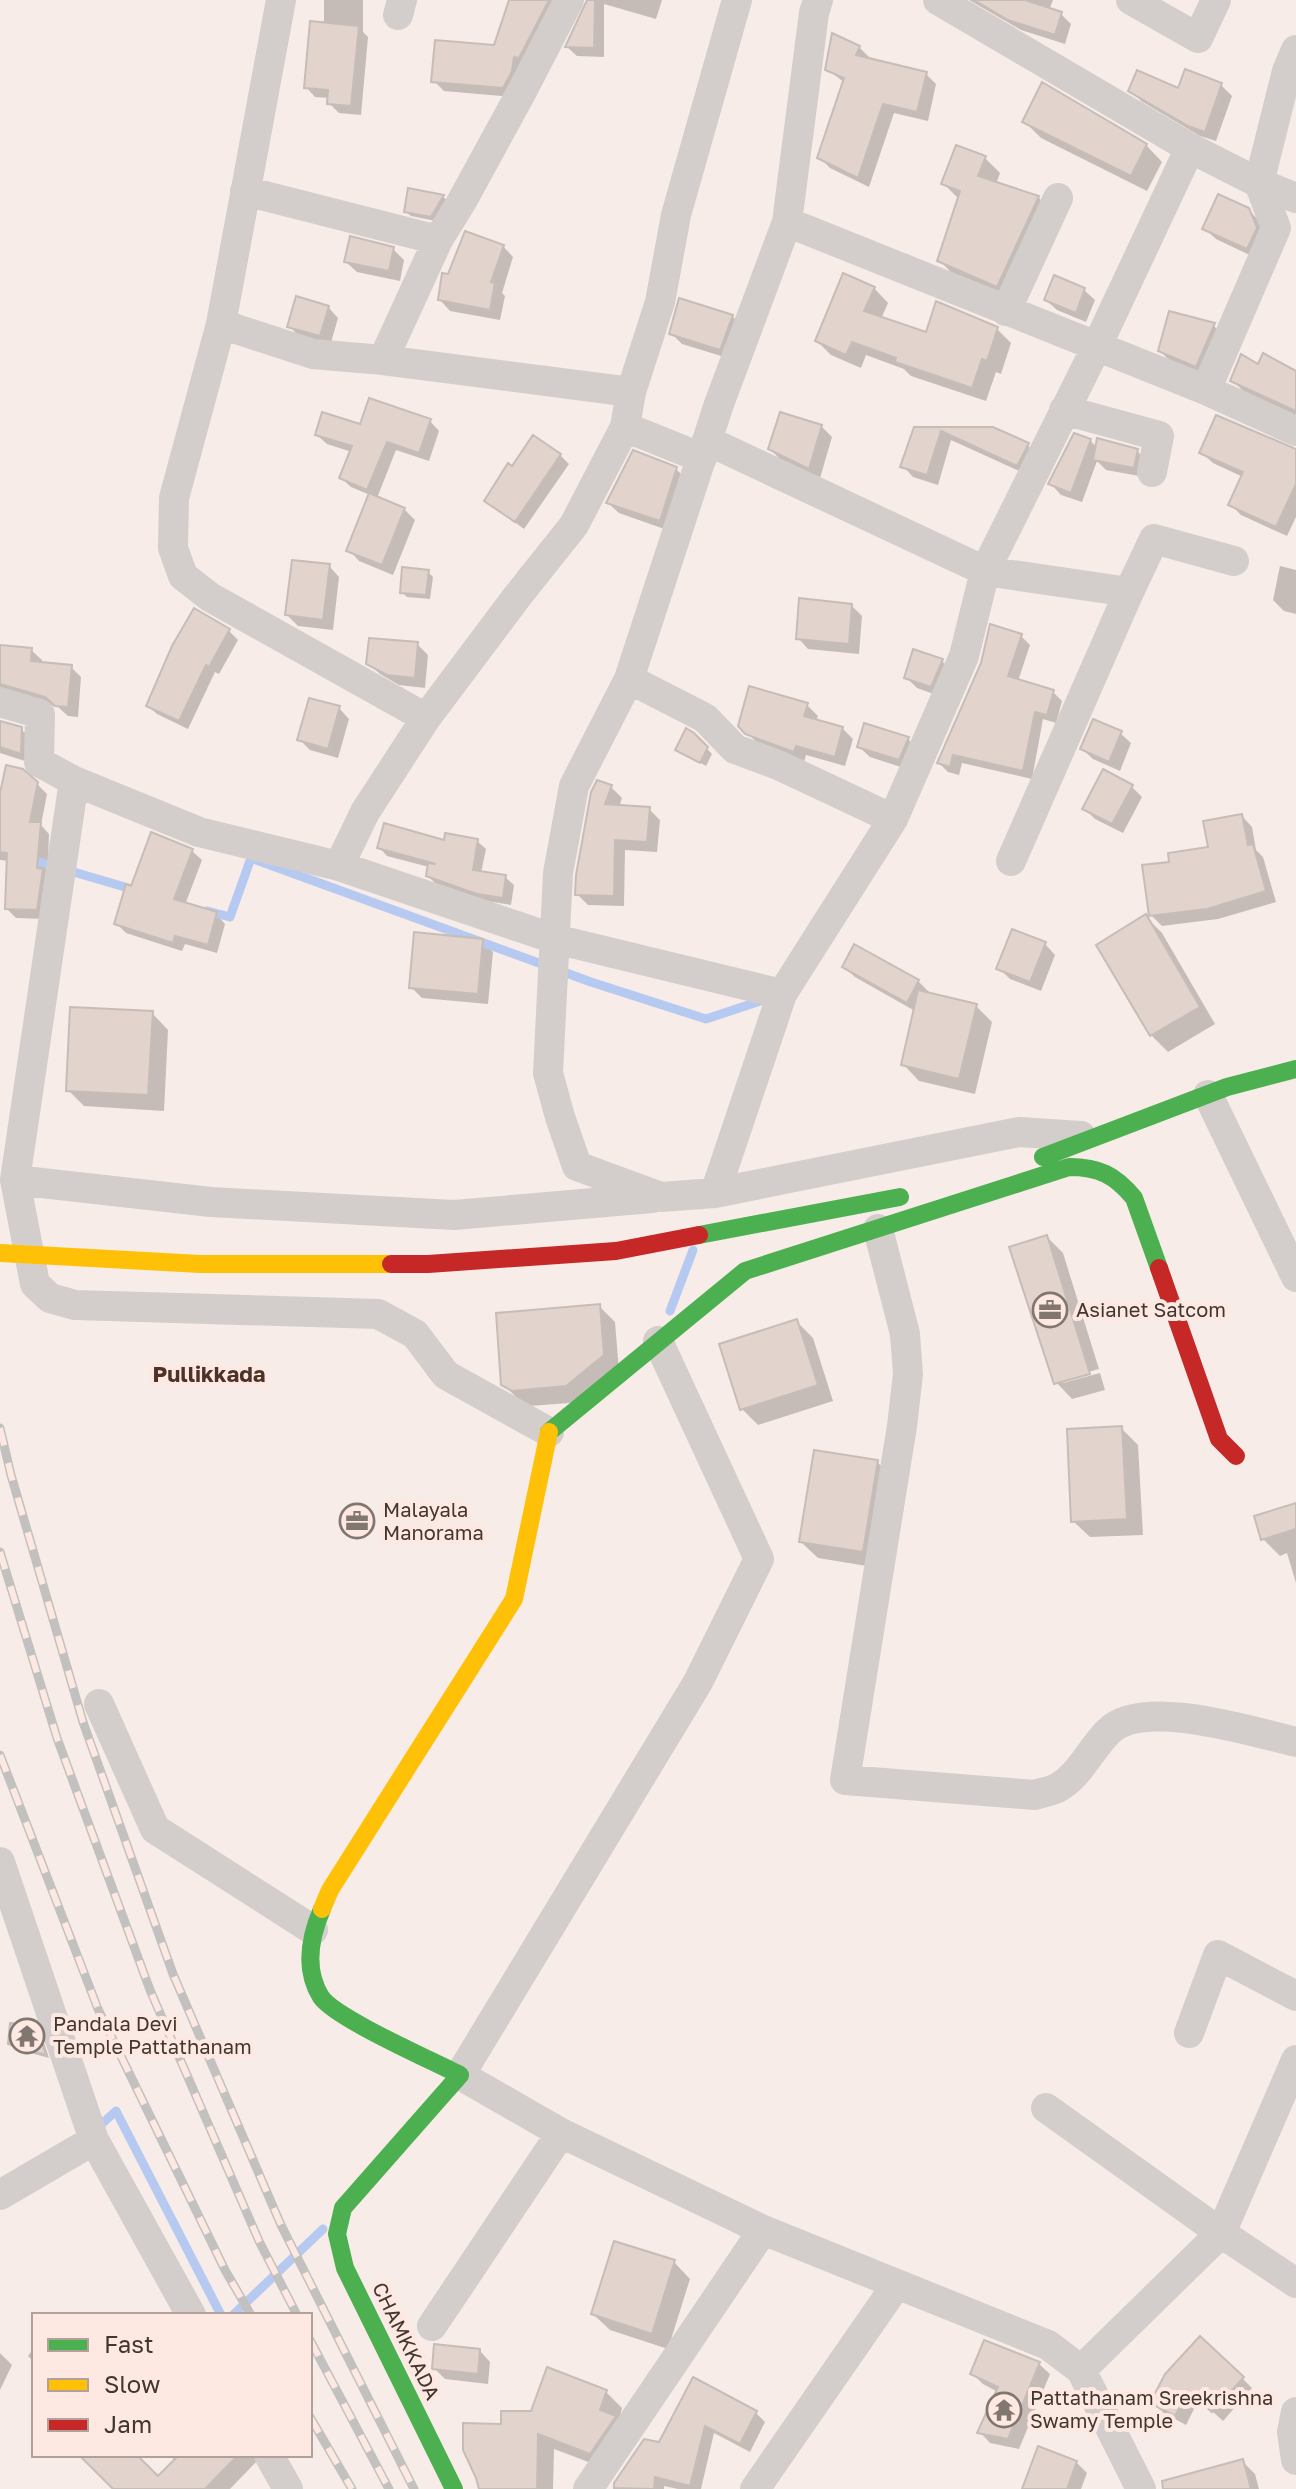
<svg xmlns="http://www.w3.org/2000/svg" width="1296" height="2489" font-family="'Golos Text',sans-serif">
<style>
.shadow{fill:#0003}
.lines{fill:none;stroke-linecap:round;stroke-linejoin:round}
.stream{stroke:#b6c9f0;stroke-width:9}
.building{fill:#e2d3cc;stroke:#c7bdb8;stroke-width:2}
.street{stroke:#d3cecc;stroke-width:30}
.fast{stroke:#4caf50;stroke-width:18}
.slow{stroke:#ffc107;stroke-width:18}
.jam{stroke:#c62828;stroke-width:18}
.rail-casing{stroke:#c3c1bf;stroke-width:9}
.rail{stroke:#fde9e1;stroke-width:6;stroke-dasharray:18;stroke-linecap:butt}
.labels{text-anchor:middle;stroke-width:8;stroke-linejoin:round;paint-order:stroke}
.poi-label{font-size:20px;fill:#423630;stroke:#fde9e1;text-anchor:start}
.street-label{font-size:20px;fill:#423630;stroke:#fde9e1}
.neighbourhood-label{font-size:22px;font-weight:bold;fill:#4c3329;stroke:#fde9e1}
</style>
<rect width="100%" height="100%" fill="#f7ece7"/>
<path class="shadow" d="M324,0h39v32l5,5 -7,78 -22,-2 -10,-10v-5l-14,-1 -9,-10 18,-63z
M511,0h53l-51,97 -69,-6 -10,-10 61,-33z
M589,0h73l-6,19 -52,-15v53l-27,-1 -10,-9z
M969,0h84l-4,10 12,4 10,10 -6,20 -44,-14z
M859,47l11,11 -1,2 57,14 10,10 -8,37 -34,-8 -25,74 -39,-19 -11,-11 26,-74 -18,-14z
M1221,85l11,11 -16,45 -16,-5 -59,-35 -10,-11 48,1z
M1024,121l122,24 16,17 -15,29 -106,-53z
M984,157l16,16 -4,11 42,13 15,16 -40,88 -59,-26 -15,-15 20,-61 -15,-15z
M410,190l33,7 5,4 -12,20 -25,-5 -5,-4z
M1248,210l12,11 6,18 -8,20 -42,-20 -11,-10z
M503,246l10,11 -11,36 3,3 -5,24 -50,-9 -10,-11 10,-24z
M393,249l11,11 -4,21 -43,-9 -11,-10z
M874,288l14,15 -7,16 46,15 69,-6 15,15 -10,31 -5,-2 -10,29 -75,-25 -7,-7 -38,-14 -5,13 -30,-13 -14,-14z
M1084,290l11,10 -9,22 -29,-12 -11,-10z
M328,307l10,11 -8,28 -30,-9 -11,-11z
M732,316l11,11 -12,32 -49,-15 -11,-11z
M1213,325l11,11 -17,40 -36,-14 -11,-11z
M1258,367l38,6v43l-53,-25 -11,-11z
M430,421l9,10 -10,30 -33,-11 -19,48 27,11 11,11 -22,55 -34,-14 -10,-11 21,-55 -19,-8 -10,-9 11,-26 -25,-8 -10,-9z
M821,426l11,11 -12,41 -39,-18 -11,-11z
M915,429h77l35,16 11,10 -10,20 -77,-35 -13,45 -25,-8 -10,-11z
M1090,440l7,8 40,3 11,11 -3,15 -39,-7 -9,-9 -15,41 -21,-7 -10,-11z
M1296,451v66l-9,19 -46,-21 -10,-10 12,-28 -30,-14 -11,-10z
M560,455l9,9 -45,65 -38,-28z
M676,469l11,11 -17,51 -51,-18 -11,-10z
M329,566l10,11 -6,53 -35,-4 -11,-11z
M1280,566l16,4v44l-12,-3 -11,-11z
M428,572l5,5 -3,22 -23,-2 -5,-5z
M852,606l10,10 -3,38 -51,-5 -10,-11z
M195,610l34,21 9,9 -19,34 -4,-2 -27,57 -31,-15 -9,-8z
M1021,636l9,9 -12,36 35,11 9,9 -6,22 -13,-4 -11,60 -70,-16 -3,12 -11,-3 -9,-9z
M417,644l11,11 -3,33 -26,-3 -19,-11 -12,-11z
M0,647l31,3 11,10v4l29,3 10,10 -3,40 -10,-1 -10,-9 -41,-12 -17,4z
M942,661l11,11 -11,25 -25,-9 -11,-11z
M807,705l11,11 -2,5 26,7 11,11 -8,27 -39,-11 -2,7 -46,-18 -18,-19z
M339,708l10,11 -11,39 -28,-8 -11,-11z
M0,723l21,6 11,11 -1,23 -31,-10z
M1120,733l11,10 -11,28 -27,-12 -11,-10z
M693,734l19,20 -6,12 -29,-17z
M908,739l10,11 -8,20 -40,-13 -11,-10z
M37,784l10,10 -6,31 8,9 -3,85 -30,-1 -9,-9 2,-48 -9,-1v-57z
M1131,786l11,11 -19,36 -28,-14 -11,-11z
M611,787l11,11 -3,9 30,2 11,11 -3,32 -32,-2 -1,56 -36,-1 -11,-11 1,-19z
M1242,816l10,11 4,23 7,7 13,45 -58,17 -56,7 -11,-11z
M477,841l9,8 -5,24 24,4 9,8 -3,20 -24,-4 -51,-17 -8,-8 1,-9 -42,-11 -8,-9z
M192,851l10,9 -17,45 31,9 9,10 -8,29 -32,-9 -3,7 -56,-18 -10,-10 16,-35z
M1146,917l16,16 53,91 -47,28 -17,-17 -52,-90z
M482,941l11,11 -5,52 -66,-6 -11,-11z
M1045,944l10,11 -14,36 -31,-12 -11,-11z
M844,967l74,14 11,11 -1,2 48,12 16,16 -17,72 -56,-13 -16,-17 12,-53 -60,-34z
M152,1013l16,17 -4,81 -80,-5 -16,-16z
M1047,1237l16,16 36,116 -36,10v4l37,-10 5,17 -33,9 -16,-17z
M599,1306l16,16 4,49 -37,31 -52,4 -10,-5 -17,-17z
M797,1322l16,16 20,63 -75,24 -16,-16z
M1121,1428l17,17 5,90 -53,2 -17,-16z
M877,1462l17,16 -15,90 -61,-10 -17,-16z
M1296,1505v78l-9,-30 -7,3 -17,-17z
M36,2028l5,5 8,25 -33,-9 -5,-5z
M674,2262l16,17 -22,70 -58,-19 -17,-16z
M34,2348v14l-6,-6z
M480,2351l10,11 -2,22 -43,-5 -11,-11z
M0,2353l12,12 -12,25z
M1039,2364l11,10 -31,75 -29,-6 -10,-11 18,-40 -15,-8 -11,-11z
M1165,2378h77l10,10 -29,33 -24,-22 -13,26 -24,-13 -10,-10z
M693,2380l63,33 9,9 -15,30 -36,-19 -13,56h-23l-14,-3v3h-47l-1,-2 44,-42z
M606,2392l16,16 -15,61 -53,-20 -1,40h-72l22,-63 29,-13z
M171,2455h83l5,4 -29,30h-39z
M1242,2461l13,13 4,15h-56z
M1076,2462l11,11 -6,16h-56z"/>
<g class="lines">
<path class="stream" d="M26,858l109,32
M207,911l23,6 21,-59 340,124 115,37 60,-20
M670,1311l23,-61
M96,2129l20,-18 105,204
M233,2315l90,-86"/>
</g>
<path class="building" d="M509,0h40l-30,58 -5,-1 -2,14 -9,17 -72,-6 4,-42 59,5z
M587,0h8l-1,48 -29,-1z
M974,0h51l37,12 -7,23 -47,-15z
M310,21l49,5 -8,80 -24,-2 1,-14 -24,-2z
M832,33l28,13 -4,9 71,17 -10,40 -34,-8 -25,74 -41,-20 27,-80 -19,-8z
M1185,69l37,14 -17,49 -17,-6 -60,-35 9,-21 41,18z
M1042,82l105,62 -16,32 -109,-54z
M956,145l30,11 -8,20 61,20 -42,91 -60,-26 23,-70 -19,-7z
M408,188l36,7 -13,22 -27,-5z
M1218,194l31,14 8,20 -10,21 -45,-20z
M465,231l39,14 -13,37 4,1 -5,27 -52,-10 4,-27 6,1z
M350,236l44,11 -5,24 -45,-9z
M843,273l32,14 -11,24 62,21 10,-31 62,26 -11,34 -5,-2 -10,29 -77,-26 1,-4 -44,-16 -6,13 -31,-14z
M1054,275l31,13 -9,25 -32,-13z
M296,296l33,10 -9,30 -33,-9z
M679,298l54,17 -13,35 -51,-16z
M1169,311l46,12 -19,44 -38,-16z
M1263,353l33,18v40l-66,-30 11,-27 17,10z
M369,398l62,21 -12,34 -32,-11 -20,48 -28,-12 13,-32 -37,-11 7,-23 38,12z
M780,412l42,13 -13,44 -41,-20z
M1216,415l80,34v35l-20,43 -48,-22 15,-33 -44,-19z
M914,427h79l36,16 -12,23 -76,-35 -14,44 -27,-8z
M1074,433l17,6 -20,54 -23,-9z
M533,435l28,19 -46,68 -31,-21 24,-38 4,3z
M1097,438l41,11 -4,19 -41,-8z
M633,450l44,17 -17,54 -54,-18z
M369,493l36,15 -23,57 -36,-14z
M292,560l38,4 -7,56 -38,-5z
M402,567l27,3 -3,25 -26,-2z
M799,598l53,6 -3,40 -53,-5z
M194,608l36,21 -21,38 -3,-2 -27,56 -33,-15 26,-60z
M990,624l32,10 -14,42 46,14 -7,25 -12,-3 -12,59 -70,-16 -3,12 -13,-4 44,-100z
M369,638l49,4 -3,36 -28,-3 -21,-11z
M0,645l32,3 -1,13 41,4 -4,42 -13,-1 -10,-9 -45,-13z
M913,649l30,10 -12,28 -27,-9z
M749,686l59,17 -4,13 39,11 -8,30 -39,-11 -2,6 -49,-18 -7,-8z
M309,698l31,8 -12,43 -31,-9z
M1093,719l29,12 -13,31 -29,-13z
M0,721l22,6 -1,27 -21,-7z
M864,723l45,14 -10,23 -42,-13z
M686,728l8,5 14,14 -8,16 -25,-13z
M6,765l17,4 15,13 -8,40h11l-4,46 6,1 -6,41 -32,-1 2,-56 -7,-1v-59z
M1103,769l30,16 -21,39 -30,-15z
M597,780l15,5 -7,19 45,3 -3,35 -32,-2 -1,56 -39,-1 1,-20 15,-83z
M1242,814l6,31 5,-1 13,47 -59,18 -58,7 -7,-51 27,-3 -1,-9 40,-6 -5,-26z
M384,823l60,17 1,-7 33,6 -5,31 33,5 -3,23 -26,-4 -51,-18 2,-13 8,1 -59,-16z
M151,832l42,17 -19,50 43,13 -9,33 -33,-9 -2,7 -59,-19 12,-40 5,2z
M1146,914l54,93 -50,29 -54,-91z
M1012,929l34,13 -16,40 -34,-13z
M414,932l69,7 -5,55 -69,-6z
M854,944l65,36 -12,23 -65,-36z
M918,990l59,14 -18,75 -58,-14z
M70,1007l83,4 -5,84 -82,-4z
M1047,1235l43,139 -36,10 -45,-137z
M600,1304l4,51 -38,31 -54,5 -11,-6 -5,-72z
M797,1319l21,66 -78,25 -21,-66z
M1122,1426l5,93 -56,3 -4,-93z
M814,1450l64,10 -15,92 -64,-10z
M1296,1503v26l-35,11 -7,-24z
M10,2023l26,3 10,29 -38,-11z
M614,2241l61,19 -23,74 -61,-20z
M1200,2336l44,41 -32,35 -24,-21 -13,25 -25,-13 15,-29z
M984,2340l56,22 -32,77 -31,-6 21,-46 -28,-13z
M434,2344l46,5 -2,25 -46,-5z
M547,2367l60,23 -7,20 16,6 -26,38 -52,-20 -1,55h-58l-3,-11 -13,-28v-27l38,1v-13h30z
M693,2377l64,34 -17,33 -35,-18 -15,60 -35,-9 -1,12 -40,-1v-5l30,-44 15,3z
M1038,2446l39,15 -10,28h-45z
M79,2455h58l21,21 21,-21h59l-33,34h-92z
M1243,2459l8,30h-88l-1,-8z"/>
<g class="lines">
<path class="street" d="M281,0l-60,324 -47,174 -1,50 10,28 27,21 216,121 -61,94 -26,54 216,73 227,55
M818,0l-4,13 -27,209 -68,182 -90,275 -55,107 -16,87 -10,200 12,44 17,49 84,31 54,-4 304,-61 62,4
M1131,0l67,38 18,-38
M398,15l4,-15
M1190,148l69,35 28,-112 9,-21
M1259,183l37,15
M245,191l193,49
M787,222l419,168 90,41
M1006,311l52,-113
M221,324l92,30 70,6 55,-120 24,-39 59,-108 48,-93
M383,360l248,32
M1206,390l70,-162 -17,-45
M1064,410l95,26 -7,36
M625,427l77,31
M708,441l277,130 144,21 -118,269
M1129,592l25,-53 80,22
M629,679l76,39 30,31 43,16 115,54
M0,702l40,12 -1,48 35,19
M426,718l90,-120 58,-73 51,-98 6,-35 29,-90 16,-87 61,-215
M1208,1095l88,182
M15,1180l59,-399 125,51 140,34
M715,1193l67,-199 111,-175 71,-163 21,-85 112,-225 93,-198 -252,-148
M878,1229l27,105 3,40 -6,52 -57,354 190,15c8,-3 18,-4 24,-8 22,-13 32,-39 50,-56 34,-34 144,1 187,11
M658,1341l101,218 -61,123 -238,393 101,58 202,97 285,115 33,25 140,-137 75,-173
M549,1432l-103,-57 -31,-41 -37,-20 -303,-9 -25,-7 -15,-14 -20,-104 196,22 243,13 198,-17
M99,1704l56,125 158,101
M0,1862l94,278 97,175
M1189,2033l29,-78 78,41
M1046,2108l175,125 75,50
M0,2195l94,-55
M432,2326l129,-193
M1081,2370l60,119
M1296,2412l-4,20 4,28
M269,2455l19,34
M588,2489l175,-259
M755,2489l142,-205"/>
<path class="fast" d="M1043,1157l184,-70 69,-18
M699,1235l201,-38
M549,1432l196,-161 324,-104c30,0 46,8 65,31l25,70
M322,1909c-12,28 -18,61 -1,88 14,21 112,64 139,78l-117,133 -6,26 8,34 109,221"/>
<path class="slow" d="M0,1253l200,11h191
M322,1909l8,-19 184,-291 35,-167"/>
<path class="jam" d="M391,1264h37l188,-13 83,-16
M1159,1268l60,171 17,17"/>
<g class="rail-casing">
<path id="rail" d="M0,1428l11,47 72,247 90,252 108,251 133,264
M0,1552l57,186 93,252 109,251 38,74
M0,1755l98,254 127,261 26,45
M310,2340l79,149
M310,2417l42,72"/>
</g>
<use href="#rail" class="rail"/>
</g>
<defs>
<g id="office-ring" transform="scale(1.8)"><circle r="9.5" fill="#fde9e1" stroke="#817670" stroke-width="1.5"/><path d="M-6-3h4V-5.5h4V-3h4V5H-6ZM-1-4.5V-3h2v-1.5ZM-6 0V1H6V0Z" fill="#817670"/></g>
<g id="temple-ring" transform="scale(1.8)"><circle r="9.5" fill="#fde9e1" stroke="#817670" stroke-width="1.5"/><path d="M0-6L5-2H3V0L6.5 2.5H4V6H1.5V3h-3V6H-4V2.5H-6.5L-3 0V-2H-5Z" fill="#817670"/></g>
</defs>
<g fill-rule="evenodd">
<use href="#office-ring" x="1050" y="1310"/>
<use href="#office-ring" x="357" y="1521"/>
<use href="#temple-ring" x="27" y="2036"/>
<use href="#temple-ring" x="1004" y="2410"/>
</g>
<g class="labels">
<g class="poi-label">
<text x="1076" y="1317">Asianet Satcom</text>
<text x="383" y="1517">Malayala<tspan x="383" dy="23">Manorama</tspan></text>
<text x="53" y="2031">Pandala Devi<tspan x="53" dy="23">Temple Pattathanam</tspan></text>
<text x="1030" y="2405">Pattathanam Sreekrishna<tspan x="1030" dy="23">Swamy Temple</tspan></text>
</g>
<g class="street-label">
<text transform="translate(406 2341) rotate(64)" y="7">CHAMKKADA</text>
</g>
<g class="neighbourhood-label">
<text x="209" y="1382">Pullikkada</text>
</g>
</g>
<rect x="32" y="2313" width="280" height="144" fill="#fde9e1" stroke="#b2a19a" stroke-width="2"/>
<rect x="48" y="2339" width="40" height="12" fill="#4caf50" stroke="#b2a19a" stroke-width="2"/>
<text x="104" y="2353" font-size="24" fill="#423630">Fast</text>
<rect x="48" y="2379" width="40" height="12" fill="#ffc107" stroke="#b2a19a" stroke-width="2"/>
<text x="104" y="2393" font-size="24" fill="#423630">Slow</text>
<rect x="48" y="2419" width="40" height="12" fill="#c62828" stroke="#b2a19a" stroke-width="2"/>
<text x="104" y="2433" font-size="24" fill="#423630">Jam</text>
</svg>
